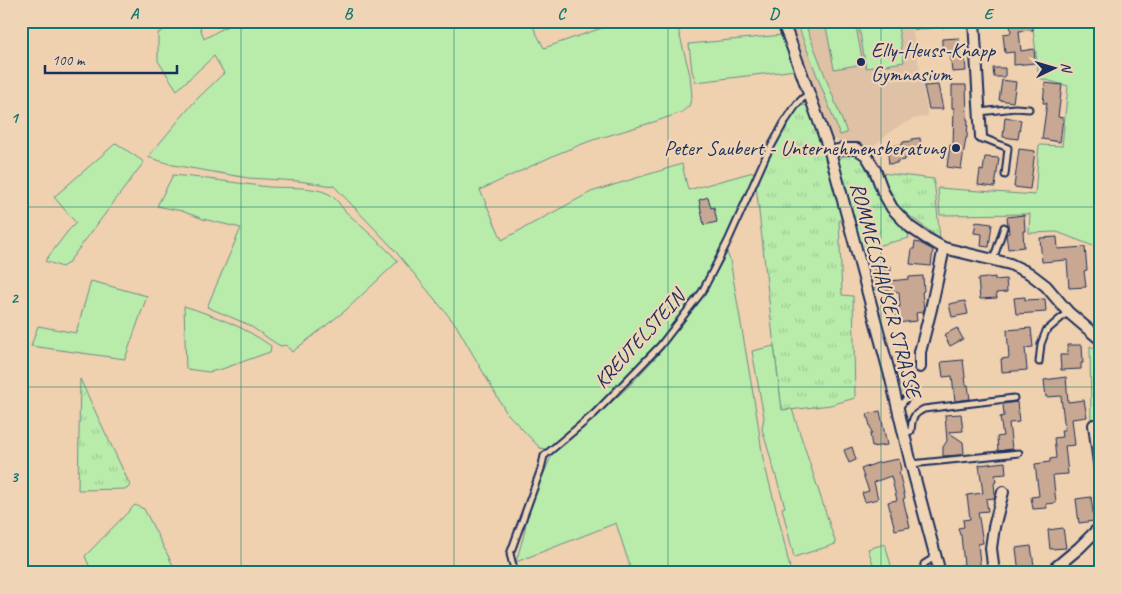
<svg xmlns="http://www.w3.org/2000/svg" width="1122" height="594" font-family="Caveat,sans-serif">
<style>
.built{fill:#dfc1a5}
.grass{fill:url(#grass-tufts);stroke:#6a8d84}
.green{fill:#b9ebab;stroke:#6a8d84}
.building{fill:#c8a892;stroke:#1b2f5e}
.lines{fill:none;stroke-linecap:round;stroke-linejoin:round}
.service-casing{stroke:#1b2f5e;stroke-width:9}
.minor-casing{stroke:#1b2f5e;stroke-width:14}
.service{stroke:#efd5b6;stroke-width:5}
.minor{stroke:#efd5b6;stroke-width:10}
.grid{fill:none;stroke:#0f766e;stroke-width:1;stroke-opacity:0.55}
.poi-dot{fill:#1b2f5e;stroke:#efd5b6;stroke-width:2}
.labels{text-anchor:middle;stroke-width:4.5;stroke-linejoin:round;paint-order:stroke}
.poi-label{font-size:21px;fill:#1b2f5e;stroke:#efd5b6;text-anchor:start}
.street-label{font-size:21px;fill:#1b2f5e;stroke:#efd5b6}
.neatline{fill:none;stroke:#0f766e;stroke-width:2}
.grid-label{font-size:16px;text-anchor:middle;font-weight:bold;fill:#0f766e}
</style>
<defs>
<pattern id="grass-tufts" width="24" height="20" patternUnits="userSpaceOnUse" patternTransform="scale(1.25)"><rect width="24" height="20" fill="#b9ebab"/><path d="M3 7l-1-3M5 7V3M7 7l1-3M15 17l-1-3M17 17v-4M19 17l1-3" fill="none" stroke="#9eca96"/></pattern>
</defs>
<rect width="100%" height="100%" fill="#efd0af"/>
<filter id="ink" filterUnits="userSpaceOnUse"><feTurbulence type="fractalNoise" baseFrequency=".02" numOctaves="2"/><feDisplacementMap in="SourceGraphic" scale="10" xChannelSelector="R" yChannelSelector="G"/><feConvolveMatrix kernelMatrix="1 2 1 2 8 2 1 2 1" color-interpolation-filters="sRGB"/></filter>
<g filter="url(#ink)">
<path class="built" d="M788,21h123l17,95 -15,3 -16,8 -29,23 -10,-6 -17,-2 -9,-4 -4,-5 -33,-97z"/>
<path class="grass" d="M806,105l4,7 18,53 16,55h-5l3,75 11,1 2,102 -25,7 -48,6 -8,-65 -18,-161 10,-24 33,-55z
M843,155h17l19,41 28,35 2,7 -49,12 -22,-88z
M882,173l52,6 6,60 -42,-32z
M80,379l50,106 -3,4 -49,1z"/>
<path class="green" d="M184,21h14l6,18 32,-18h85l1,3 4,-3h204l14,27 78,-27h54l14,54 2,21 -3,10 -7,6 -25,9 -67,20 -33,13 -77,36 22,50 89,-48 91,-28 6,26 69,-19 -36,82 -26,43 -26,36 -82,85 -37,33 -10,-2 -34,-36 -50,-87 -64,-78 -58,-61 -36,-5 -50,-3 -75,-13 -25,-8 47,-56 29,-28 -10,-17 -37,34 -19,-29v-28z
M796,21h8l43,112 -7,2z
M825,21h30l8,43 -29,5z
M858,21h39l7,41 -38,6z
M1032,21h69v228l-44,-17 -28,1 1,-19 -90,1 -2,-27 97,7 4,-50 23,1 6,-60 -29,-8z
M783,35l13,35 -100,12 -4,-11 -3,-27z
M116,143l28,19 -76,101 -6,4 -17,-6 23,-30 8,-8 -22,-26z
M173,175c32,3 63,8 95,12 18,1 46,-1 61,7 7,4 11,11 16,17 18,17 36,32 53,50l-52,49 -54,42 -6,-7 -5,1 -4,-2 -30,-20 -40,-17 34,-79 -38,-9 -21,-8 -25,-5z
M727,253l3,7 27,157 6,42 17,65 11,49h-159l-16,-50 -100,39 7,-24 5,-24 12,-32 14,-32 36,-28 38,-35 29,-31 47,-62z
M91,281l56,15 -22,63 -94,-13 7,-20 38,7z
M184,306c31,10 61,21 87,40l-1,6 -48,17 -13,3 -23,-3z
M774,346l8,64 10,-1 44,135 -42,13 -12,-49 3,-1 -23,-78 2,-12 -12,-66z
M1090,346l11,6v66l-10,1z
M135,505l9,4 33,64h-85l-7,-17z
M885,544l8,29h-17l-8,-24z"/>
<path class="building" d="M914,21h30v6l-30,2z
M1010,21h22l1,9 -14,1 2,20 13,-2 1,14 -21,2v-13l-9,1 -2,-19 8,-1z
M959,38l1,22h5l1,11 -14,1 -2,-20h-8v-13z
M993,68h12v9h-11z
M1002,80l14,2 -3,20 -14,-2z
M1045,83l17,2 -4,32 5,1 -3,24 -18,-3 5,-36h-4z
M938,85l5,24h-14l-5,-23z
M952,85h14l1,35h1l-1,18h-1l-5,31 -14,-2 3,-22 3,1 1,-38h-2z
M1005,117l16,3 -3,19 -15,-2z
M920,138l2,17 -17,3v2l-8,1v2l-8,1 -2,-17 16,-3v-2l9,-1v-2z
M1019,149l16,2 -5,38 -16,-2z
M985,157l14,1 -4,29 -17,-2 2,-15 3,1z
M708,197l3,11 3,-1 3,15 -13,3 -5,-25z
M1024,215l1,16h-2l1,16 -16,2 -2,-15 3,-1 -2,-16z
M976,222l16,2 -3,23 -8,-1 1,-12 -8,-1z
M1057,237l1,12 27,-2 2,23 -3,1 2,16 -17,1 -2,-28 -25,2 -2,-24z
M915,242l5,1 13,7 -2,16 -21,-2 2,-15h2z
M875,265l16,1 -1,15 19,-2v-2l14,-1 1,15 -2,1 2,18 -1,2 -7,1 1,8 -21,2 -2,-16h6l-1,-15 -23,-2 2,-18h-4z
M995,277v3l11,-1 1,13 -11,1 1,5 -17,1 -2,-20z
M1025,297v3l20,-1 1,13 -30,2 -2,-16z
M965,301l3,13 -16,3 -3,-13z
M957,328l6,11 -13,7 -6,-11z
M1031,328l2,19 -8,1 2,22 -25,2 -1,-13 8,-1 -2,-28z
M1067,345h15l1,18h-2v6l-20,1 -1,-15h8z
M963,360l3,25h2l2,14 -15,2 -3,-25 -9,1 -2,-15z
M1066,377l2,25 16,-2 3,17 -15,2 3,26 -10,1 3,28 -15,1 3,28 -10,1 1,4 -14,1 -2,-12 8,-1 -4,-32 15,-2v-3l6,-1 -2,-20 8,-1 -1,-7h4l-4,-34 -15,1 -2,-17z
M1017,402l2,20 -10,1 3,26 -14,2 -1,-14 6,-1 -3,-19 4,-1 -1,-12z
M880,411l7,34 -15,2 -2,-13h2l-5,-20z
M961,414l2,17 -15,1 15,10 1,11 -4,2 -17,1v-9l4,-6 -2,-26z
M852,447l4,13 -7,3 -5,-13z
M899,459l2,12 -2,1 6,26 -2,1 7,28 -15,3 -7,-28 9,-2 -6,-24 -17,6 4,17 -13,3 -3,-9 7,-2 -8,-22 16,-6z
M1005,462l1,12 -11,1 1,7 -2,1 1,11 -1,4 -8,1 2,12 -10,1 5,31 -5,1 3,29h-21v-8h4l-3,-30h-1l-2,-7 6,-1 -1,-7 7,-1 -3,-24 16,-2 -4,-28z
M1091,497l3,24 -15,2 -3,-24z
M1063,528l3,20 -16,1 -2,-19z
M1031,546l4,26 -16,1 -3,-25z"/>
<g class="lines">
<g class="service-casing">
<path id="service" d="M980,112l35,-4 14,1
M981,137l27,11 -3,27
M993,260l11,-33
M1039,362l2,-18 5,-13 22,-19
M898,409l13,-17
M904,433l7,-2c1,-12 1,-16 13,-22l90,-11
M911,464l108,-11
M515,573l-5,-19 31,-85 3,-13 50,-42 66,-68 42,-54 26,-51 38,-85 18,-33 13,-19 6,-6 6,-3
M923,573l1,-9 11,-7"/>
</g>
<g class="minor-casing">
<path id="minor" d="M782,21l7,17 41,114 61,227 20,85 29,109
M974,21l7,116
M830,152l12,-3h15l9,6 9,15 8,22 9,16 18,19 16,11 18,10 66,16 19,9 17,13 22,26 33,28
M920,367v-15l11,-43 13,-61
M1094,425l7,53
M994,573l-3,-25 3,-21 9,-35
M1049,573l30,-25 22,-22"/>
</g>
<use href="#service" class="service"/>
<use href="#minor" class="minor"/>
</g>
</g>
<path class="grid" d="M241,21v552M454,21v552M668,21v552M881,21v552M21,207h1080M21,387h1080"/>
<g class="poi-dot">
<circle cx="861" cy="62" r="5"/>
<circle cx="956" cy="148" r="5"/>
</g>
<g class="labels">
<g class="poi-label">
<text x="871" y="57">Elly-Heuss-Knapp<tspan x="871" dy="24">Gymnasium</tspan></text>
<text x="946" y="155" text-anchor="end">Peter Saubert - Unternehmensberatung</text>
</g>
<g class="street-label">
<text transform="translate(886 290) rotate(75)" y="7">ROMMELSHAUSER STRASSE</text>
<text transform="translate(639 339) rotate(-48)" y="7">KREUTELSTEIN</text>
</g>
</g>
<rect width="1122" height="594" fill="none" stroke="#efd5b6" stroke-width="55"/>
<g transform="translate(1054 68) rotate(85)" stroke="#efd5b6" stroke-width="4" paint-order="stroke">
<path d="M0-4L9 19L0 12L-9 19Z" fill="#1b2f5e"/>
<text y="-8" font-size="14" font-weight="bold" text-anchor="middle" fill="#1b2f5e">N</text>
</g>
<path d="M45 65v8h132v-8" fill="none" stroke="#1b2f5e" stroke-width="2.5"/>
<text x="52" y="65" font-size="15" fill="#1b2f5e" stroke="#efd5b6" stroke-width="4" paint-order="stroke">100 m</text>
<rect x="28" y="28" width="1066" height="538" class="neatline"/>
<g class="grid-label">
<text x="134" y="19">A</text>
<text x="348" y="19">B</text>
<text x="561" y="19">C</text>
<text x="774" y="19">D</text>
<text x="988" y="19">E</text>
<text x="14" y="123">1</text>
<text x="14" y="303">2</text>
<text x="14" y="482">3</text>
</g>
</svg>
